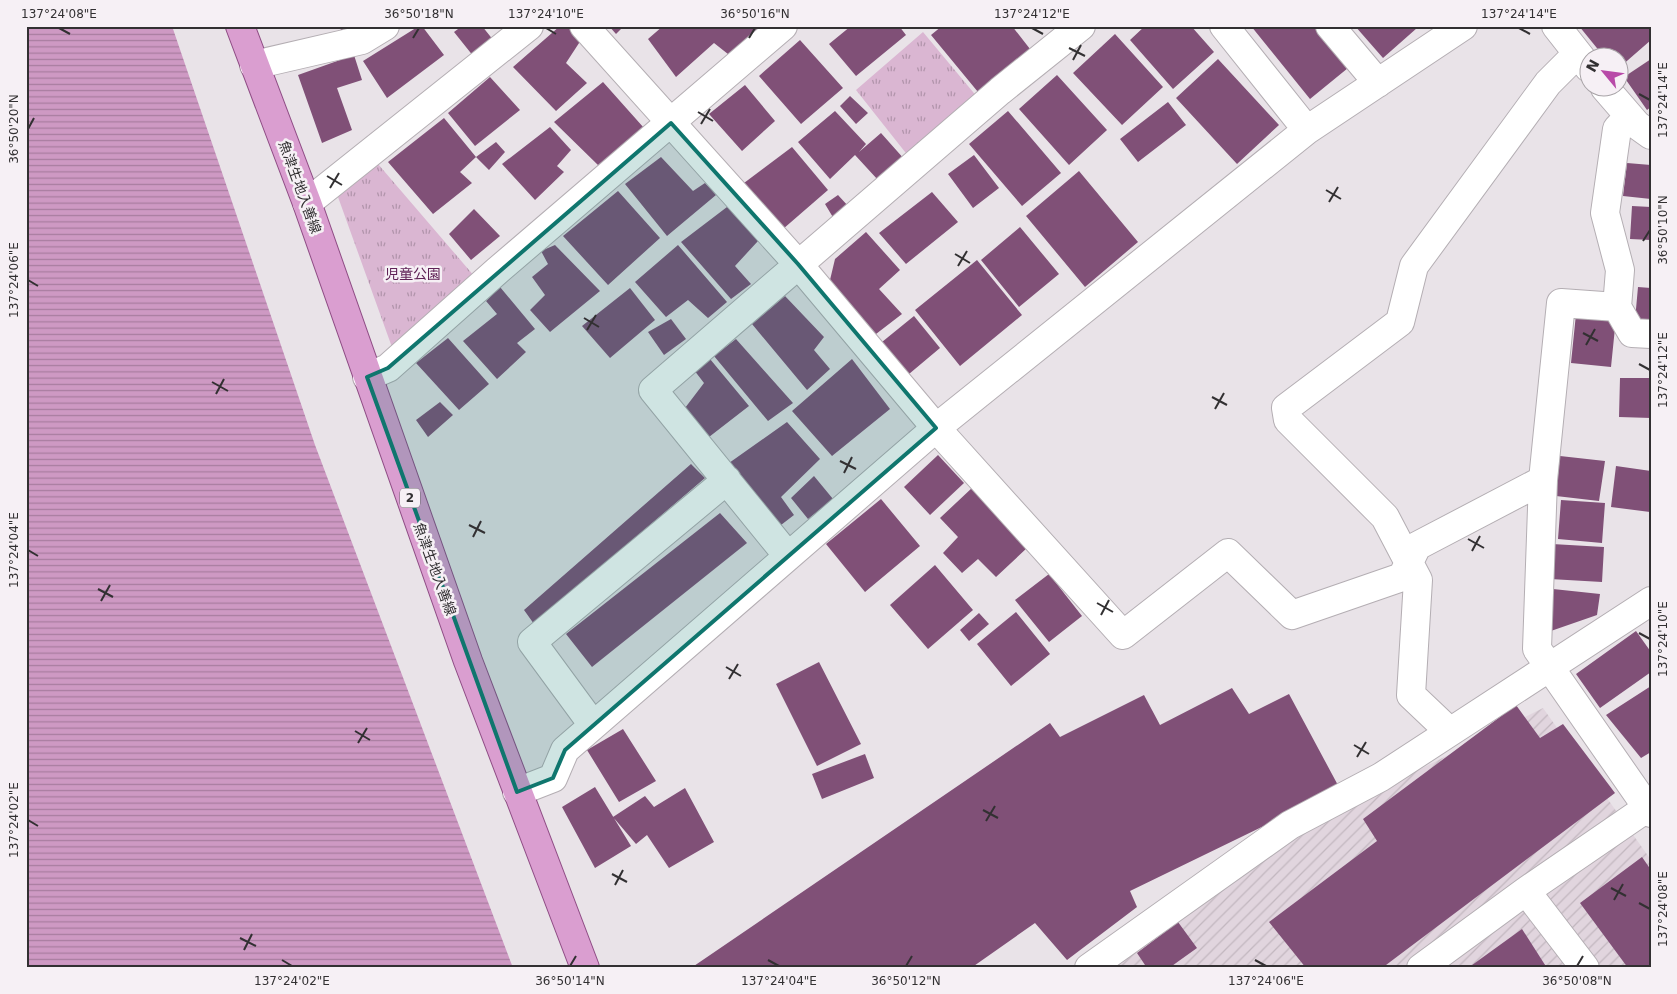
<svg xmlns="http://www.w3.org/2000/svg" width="1677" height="994" font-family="'DejaVu Sans','Noto Sans JP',sans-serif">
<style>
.industrial{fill:url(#industrial-furrows)}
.park{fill:url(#park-tufts)}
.water{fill:url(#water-rules)}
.building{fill:#805077}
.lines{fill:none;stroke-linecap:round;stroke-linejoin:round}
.street-casing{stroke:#b4aeb3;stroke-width:30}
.primary-casing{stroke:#8f4d85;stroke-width:30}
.street{stroke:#fff;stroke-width:28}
.primary{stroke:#da9ed0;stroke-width:28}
.marked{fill:#0f766e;fill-opacity:0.2;stroke:#0f766e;stroke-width:4;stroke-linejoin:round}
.ticks{fill:none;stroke:#323032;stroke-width:2}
.labels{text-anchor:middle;stroke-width:5;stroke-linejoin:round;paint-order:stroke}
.shield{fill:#f6f0f5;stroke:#6d6a6c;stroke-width:1}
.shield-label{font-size:12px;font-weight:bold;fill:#323032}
.street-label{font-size:14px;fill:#323032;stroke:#f6f0f5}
.park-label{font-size:14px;fill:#5f2156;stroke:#f6f0f5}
.neatline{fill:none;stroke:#323032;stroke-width:2}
.ticks-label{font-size:12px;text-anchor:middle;fill:#323032}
</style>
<defs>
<pattern id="industrial-furrows" width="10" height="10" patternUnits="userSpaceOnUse" patternTransform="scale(1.25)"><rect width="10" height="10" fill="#e1d5de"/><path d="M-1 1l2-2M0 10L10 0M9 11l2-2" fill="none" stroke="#c2b7bf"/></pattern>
<pattern id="park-tufts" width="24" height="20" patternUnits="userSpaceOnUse" patternTransform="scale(1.25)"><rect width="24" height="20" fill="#dab6d2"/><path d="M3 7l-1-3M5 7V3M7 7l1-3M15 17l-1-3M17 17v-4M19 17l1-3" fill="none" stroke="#b194ab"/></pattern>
<pattern id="water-rules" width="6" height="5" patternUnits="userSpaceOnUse" patternTransform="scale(1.25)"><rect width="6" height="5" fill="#ce99c3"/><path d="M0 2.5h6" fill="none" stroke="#a87d9f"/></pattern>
</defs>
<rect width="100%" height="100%" fill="#e9e3e8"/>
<path class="industrial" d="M1543,708l108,152v108h-563l123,-95z"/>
<path class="park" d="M923,32l55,66 -69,59 -53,-67z
M378,164l97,113 -82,73 -55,-153z"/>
<path class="water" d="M26,26h146l143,419 198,523h-487z"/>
<path class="building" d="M339,26h20l-16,8z
M419,26h3l22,29 -57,43 -24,-37z
M462,26h20l12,15 -20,16 -20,-25z
M560,26h9l12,14 -15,23 21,20 -31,28 -43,-44z
M609,26h15l-8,8z
M663,26h102l-32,32 -19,-15 -38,34 -28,-38z
M851,26h48l7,9 -50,41 -27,-32z
M942,26h70l18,23 -52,43 -47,-57z
M1145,26h46l23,26 -41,37 -43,-49z
M1251,26h64l33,42 -38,31z
M1355,26h60l2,2 -34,30z
M1579,26h72v14l-31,27v-9h-15z
M1115,34l48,53 -41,38 -49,-52z
M800,40l43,48 -42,36 -42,-48z
M354,55l8,25 -25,8 15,42 -30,13 -24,-68z
M1218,59l61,66 -42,39 -61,-66z
M1651,59v48l-4,3 -23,-33z
M1057,75l50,55 -38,35 -50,-56z
M490,77l30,33 -45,36 -27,-33z
M603,82l41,46 -45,38 -45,-44z
M745,85l30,36 -33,30 -33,-37z
M850,96l18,17 -12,11 -16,-18z
M1168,102l18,23 -48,37 -18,-23z
M835,111l31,33 -7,8 22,-19 24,27 -27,20 -23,-25 -25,24 -32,-37z
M1008,111l53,62 -39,33 -53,-62z
M444,118l32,39 -16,15 12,11 -39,31 -45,-52z
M550,127l21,23 -14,16 7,6 -29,28 -33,-36z
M496,142l9,10 -16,18 -13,-13z
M792,147l36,43 -45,39 -39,-46z
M974,155l25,33 -26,20 -25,-34z
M661,157l32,34 12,-8 11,12 -49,41 -42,-52z
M1627,163l24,2v34l-28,-3z
M1079,171l59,71 -53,45 -59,-71z
M618,191l42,47 -52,47 -45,-49z
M932,192l26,30 -52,42 -27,-31z
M838,195l11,12 -15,12 -9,-15z
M1632,206l19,1v33l-21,-1z
M727,207l31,34 -23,25 16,18 -20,15 -50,-57z
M474,209l26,27 -29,24 -22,-26z
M1020,227l39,47 -40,33 -38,-47z
M866,232l34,38 -21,19 23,25 -26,20 -46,-54 5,-21z
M555,245l45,46 -50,41 -20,-22 15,-15 -13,-18 16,-13 -7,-13z
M678,245l49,57 -19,16 -20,-18 -22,17 -31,-35z
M977,260l45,55 -62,51 -45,-56z
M500,287l35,42 -18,14 9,9 -29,27 -34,-38 34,-27 -11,-13z
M1638,287l13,1v33l-16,-1z
M630,288l25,32 -45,38 -28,-32z
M785,296l39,41 -10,13 16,19 -23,21 -55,-66z
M1576,314l40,4 -5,49 -40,-4z
M914,316l26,32 -31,26 -27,-32z
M671,319l15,20 -22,16 -16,-23z
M448,338l41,46 -30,26 -43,-47z
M736,339l57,64 -25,18 -54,-65z
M710,359l39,47 -40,31 -24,-29 19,-25 -10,-13z
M852,359l38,50 -58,47 -40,-45z
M1620,378h31v40l-32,-1z
M440,402l13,13 -25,22 -12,-17z
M787,422l33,37 -39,38 13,18 -13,10 -52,-62z
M938,455l26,28 -34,32 -26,-28z
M1560,456l45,5 -6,40 -43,-5z
M691,464l14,14 -171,146 -10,-14z
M1616,466l35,5 -1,41 -39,-5z
M814,476l19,23 -25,20 -17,-21z
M973,487l55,60 -32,30 -18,-18 -16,14 -19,-20 15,-16 -18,-19z
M881,499l39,47 -55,46 -39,-48z
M1561,500l44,3 -3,40 -44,-4z
M720,513l27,30 -155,124 -26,-33z
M1552,544l52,3 -2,35 -52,-3z
M935,565l38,45 -45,39 -38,-44z
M1049,574l33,42 -33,26 -34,-42z
M1553,589l47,5 -3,21 -49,17z
M1016,612l34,42 -39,32 -34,-42z
M979,613l10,11 -20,17 -9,-11z
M1636,631l15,21v20l-51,36 -24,-34z
M819,662l42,82 -44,22 -41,-82z
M1651,686v66l-10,6 -35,-43z
M1232,688l17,26 40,-20 51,95 -210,102 7,16 -70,53 -32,-37 -64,45h-280l359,-245 10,14 84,-42 16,30z
M1516,705l24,33 23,-14 52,69 -233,175h-76l-37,-46 108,-81 -14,-22z
M623,729l33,52 -37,21 -32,-52z
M865,754l9,24 -52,21 -10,-25z
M595,787l36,59 -36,22 -33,-61z
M685,788l29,54 -45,26 -22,-33 -11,9 -23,-27 32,-21 9,11z
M1642,857l9,13v98h-23l-48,-65z
M1178,922l19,26 -28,20h-22l-10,-15z
M1522,929l25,39h-79z"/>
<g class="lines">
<g class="street-casing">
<path id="street" d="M584,26l214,238 138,164 187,207 105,-82 64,62 110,-38 15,-31 126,-66
M1224,26l83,104
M1330,26l48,57
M1556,26l33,42
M1577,54l-29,29 -134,183 -14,56 -114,86 2,12 97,97 33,63 -7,115 39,37 201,-131
M254,65l108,-25 23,-14
M1605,88l32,37 14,10
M307,203l222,-177
M1617,307l3,-37 -15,-57 12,-84 12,-13
M1651,334l-19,-1 -15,-26 -56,-4 -18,177 -6,169 114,164
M367,377l21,-9 109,-97 286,-245
M788,556l-135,-166 347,-299 81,-65
M593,725l-61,-83 195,-162
M517,792l36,-14 12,-28 371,-322 371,-298 156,-104
M1526,891l121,-83
M1089,968l201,-143 91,-48 69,-45
M1421,968l105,-77 59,77"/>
</g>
<g class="primary-casing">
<path id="primary" d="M240,26l67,177 161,458 117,307"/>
</g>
<use href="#street" class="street"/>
<use href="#primary" class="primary"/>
</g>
<path class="marked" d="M671,123l127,141 138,164 -371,322 -12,28 -36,14 -150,-415 21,-9z"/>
<path class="ticks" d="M59,28l11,6M546,28l10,6M1032,28l11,6M1519,28l11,6M413,38l6,-10M749,38l6,-10M1069,48l16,8M1073,60l8,-15M1639,94l11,6M698,112l15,9M701,124l9,-15M28,129l6,-11M327,176l15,9M330,188l9,-15M1326,190l15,9M1329,202l9,-15M1643,241l7,-11M955,254l15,9M958,266l9,-15M28,280l10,6M584,318l15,9M587,330l9,-15M1583,333l15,8M1586,345l9,-16M1639,364l11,6M212,382l16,9M216,394l8,-15M1212,397l15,8M1215,409l9,-16M840,461l16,8M844,473l8,-16M469,525l16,8M473,537l8,-16M1468,539l16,9M28,550l10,6M1472,551l8,-15M98,589l15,8M101,601l9,-16M1097,603l16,9M1101,615l8,-15M1639,633l11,6M726,667l15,9M729,679l9,-15M355,731l15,9M358,743l9,-15M1354,745l15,9M1357,757l9,-15M983,810l15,8M28,820l10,6M986,821l9,-15M612,874l15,8M615,885l8,-15M1611,888l15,8M1614,900l9,-16M1639,903l11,6M240,938l16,8M244,950l8,-16M282,960l10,6M768,960l11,6M1255,960l11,6M570,966l6,-10M906,966l6,-10M1577,966l6,-10"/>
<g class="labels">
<rect class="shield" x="400" y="488.5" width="20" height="19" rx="4"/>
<g class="shield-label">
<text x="410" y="502">2</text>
</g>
<g class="street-label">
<text transform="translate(300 187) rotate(70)" y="5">魚津生地入善線</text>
<text transform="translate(435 569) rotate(70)" y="5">魚津生地入善線</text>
</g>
<g class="park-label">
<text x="413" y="279">児童公園</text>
</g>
</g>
<rect width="1677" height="994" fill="none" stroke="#f6f0f5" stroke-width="55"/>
<g transform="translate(1604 72) rotate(299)"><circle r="24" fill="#f6f0f5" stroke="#a8a3a7"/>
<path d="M0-4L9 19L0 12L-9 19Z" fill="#b84aa8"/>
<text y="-8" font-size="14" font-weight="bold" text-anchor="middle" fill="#323032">N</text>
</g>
<rect x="28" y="28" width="1622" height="938" class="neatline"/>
<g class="ticks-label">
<text x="59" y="18">137°24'08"E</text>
<text x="419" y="18">36°50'18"N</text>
<text x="546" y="18">137°24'10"E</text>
<text x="755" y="18">36°50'16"N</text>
<text x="1032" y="18">137°24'12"E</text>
<text x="1519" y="18">137°24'14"E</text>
<text transform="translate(1663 100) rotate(-90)" y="4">137°24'14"E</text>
<text transform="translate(14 129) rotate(-90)" y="4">36°50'20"N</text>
<text transform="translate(1663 230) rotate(-90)" y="4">36°50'10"N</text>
<text transform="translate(14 280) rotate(-90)" y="4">137°24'06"E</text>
<text transform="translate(1663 370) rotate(-90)" y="4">137°24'12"E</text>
<text transform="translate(14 550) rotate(-90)" y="4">137°24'04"E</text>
<text transform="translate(1663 639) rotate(-90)" y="4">137°24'10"E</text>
<text transform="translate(14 820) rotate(-90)" y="4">137°24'02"E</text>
<text transform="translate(1663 909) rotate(-90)" y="4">137°24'08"E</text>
<text x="292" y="985">137°24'02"E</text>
<text x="570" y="985">36°50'14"N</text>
<text x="779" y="985">137°24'04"E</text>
<text x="906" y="985">36°50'12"N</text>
<text x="1266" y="985">137°24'06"E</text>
<text x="1577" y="985">36°50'08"N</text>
</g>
</svg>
